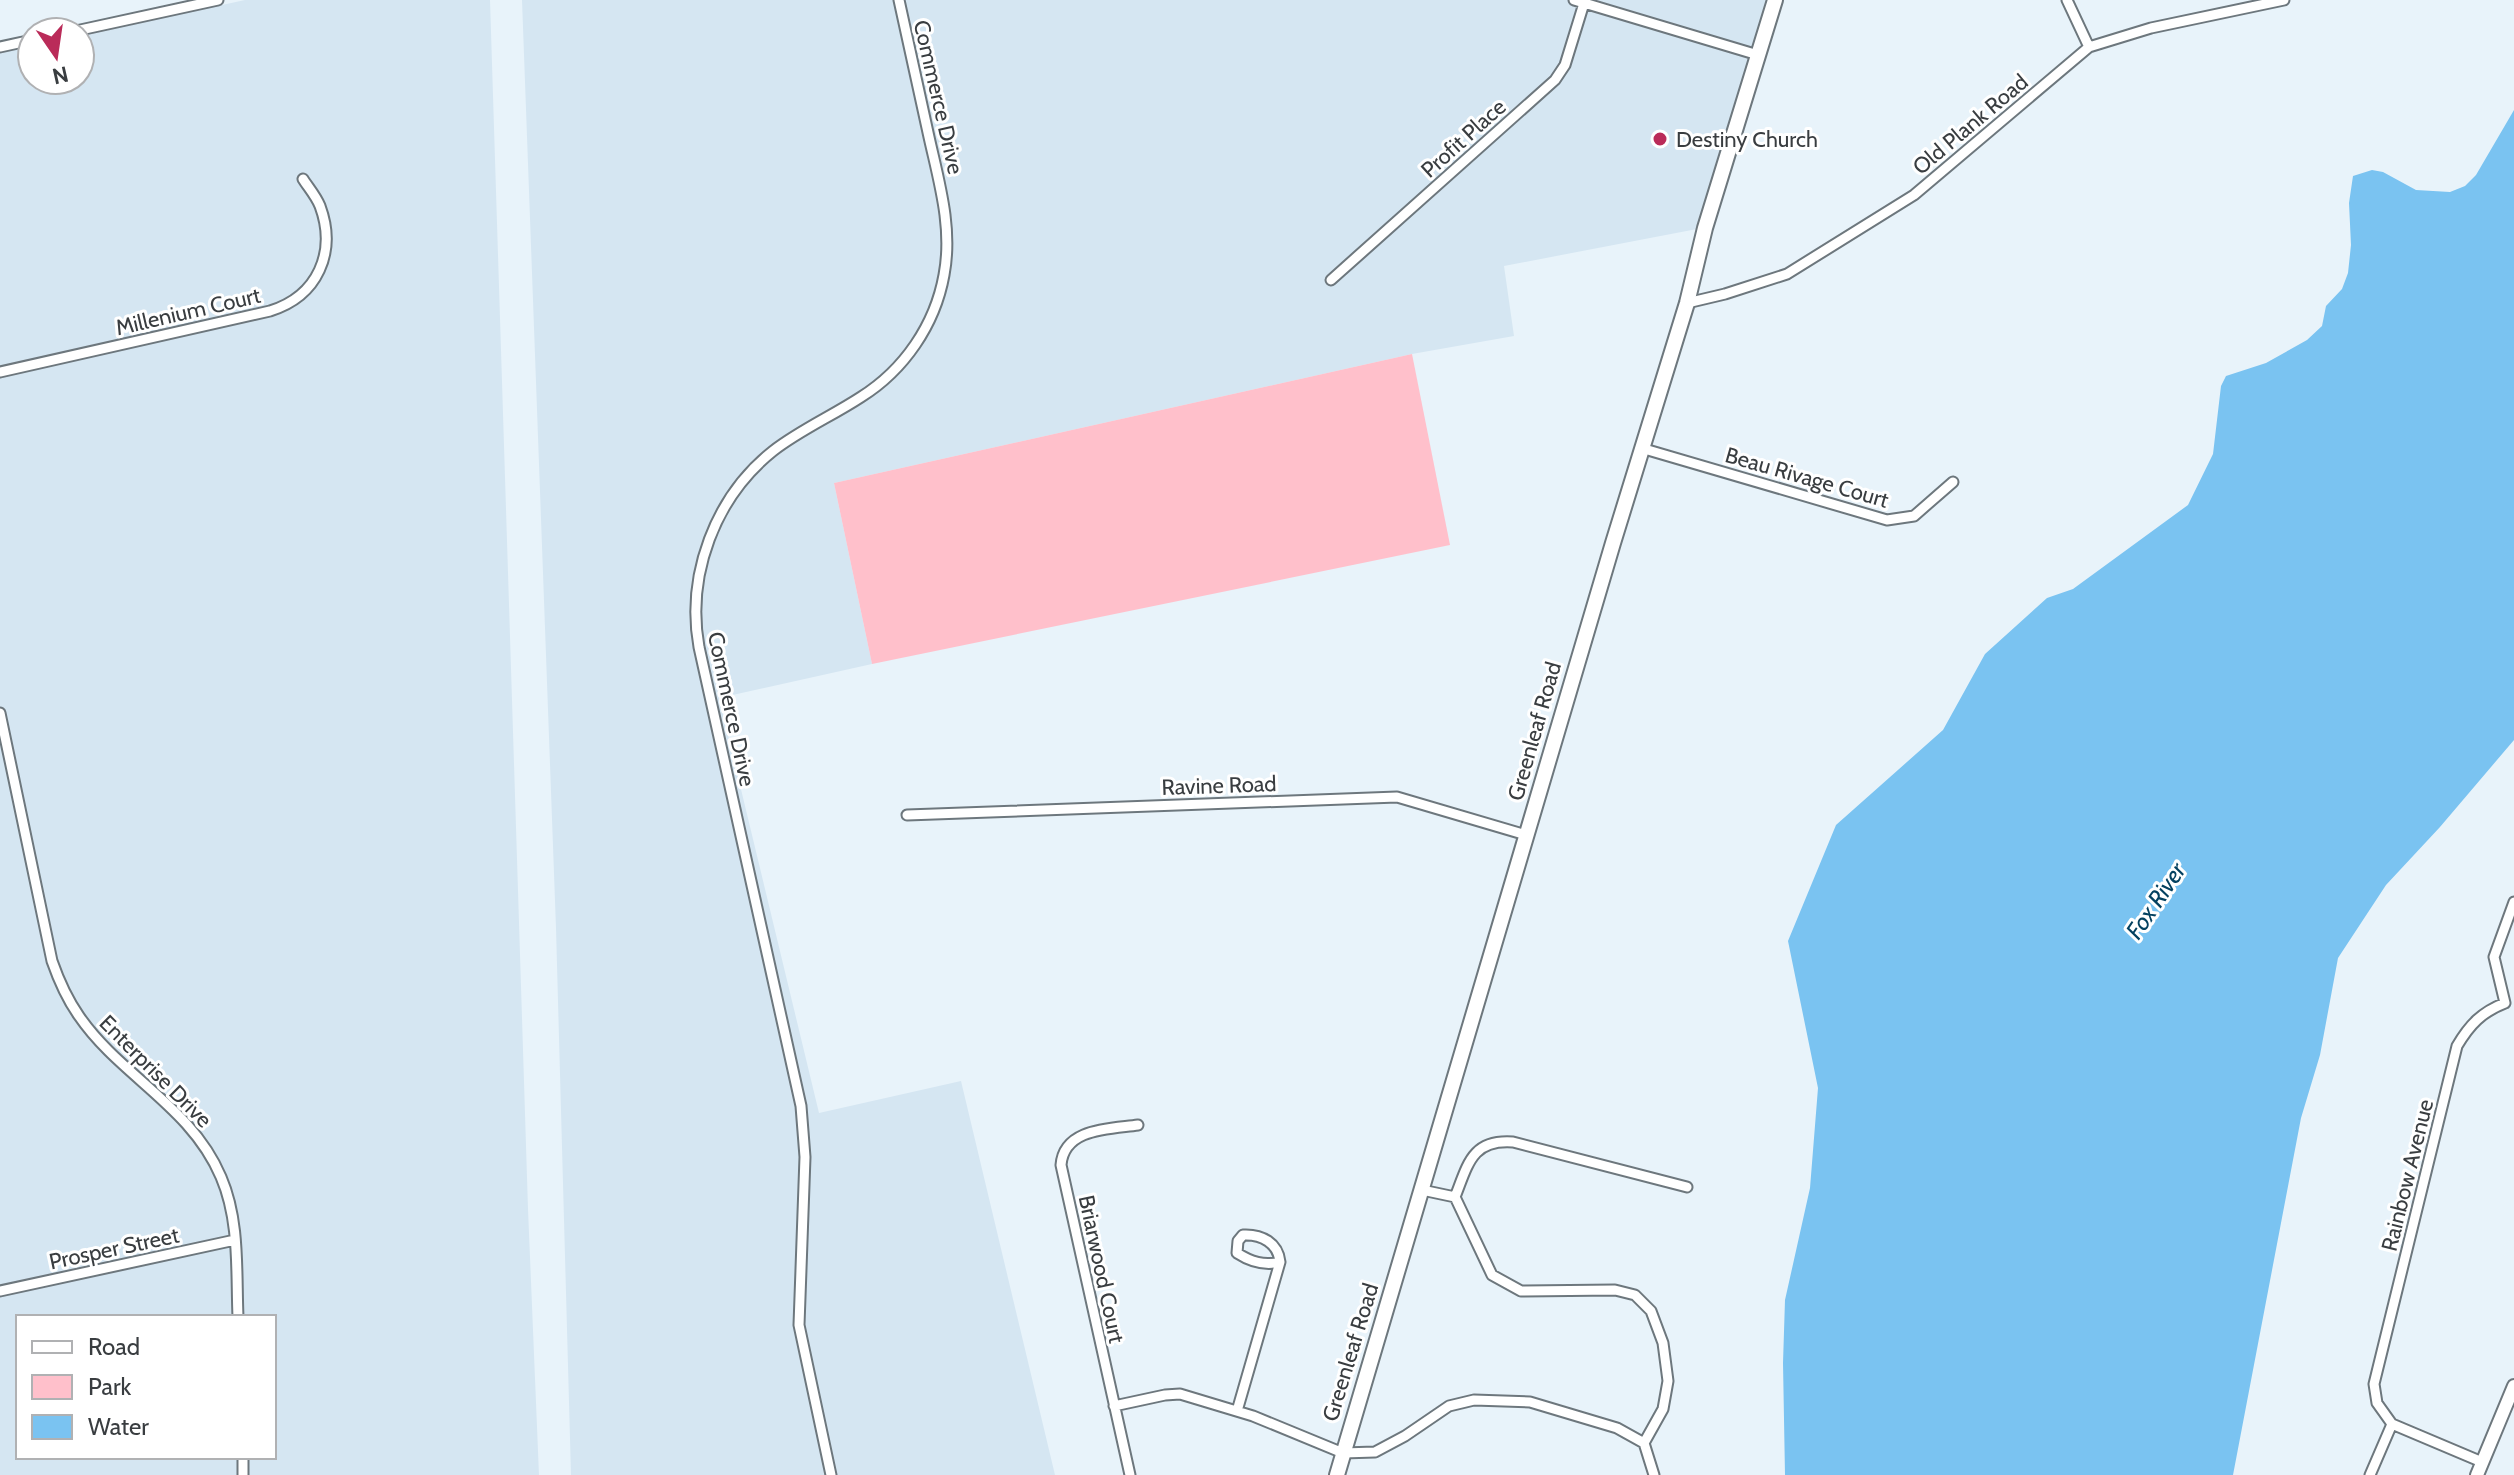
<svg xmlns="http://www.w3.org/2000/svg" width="2514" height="1475" font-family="Cabin,sans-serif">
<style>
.built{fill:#d5e6f2;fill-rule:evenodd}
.green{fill:#ffc0cb}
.water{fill:#7ac3f1}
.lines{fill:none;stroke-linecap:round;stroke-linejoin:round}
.street-casing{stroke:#6d777d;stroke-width:13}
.secondary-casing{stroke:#6d777d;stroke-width:16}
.primary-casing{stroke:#6d777d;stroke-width:18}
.street{stroke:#fff;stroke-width:9}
.secondary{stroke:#fff;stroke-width:12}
.primary{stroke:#fff;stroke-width:14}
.poi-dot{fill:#ba2b59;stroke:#fff;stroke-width:3}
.labels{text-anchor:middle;stroke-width:6;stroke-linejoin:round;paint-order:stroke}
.street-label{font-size:22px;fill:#393d40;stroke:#fff}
.poi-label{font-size:22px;fill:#393d40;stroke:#fff;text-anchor:start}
.water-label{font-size:24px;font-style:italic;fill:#034160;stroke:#fff}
</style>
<rect width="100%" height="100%" fill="#e8f3fa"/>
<path class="built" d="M245,0h245l38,1209 11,266h-539v-1422l32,-7v34h48v-44zM18,1317h256v140h-256z
M522,0h1245l-70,229 -193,37 10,70 -102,18 -578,129 38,181 -153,34 100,415 142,-32 94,394h-484l-15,-547z"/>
<path class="green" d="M1412,354l38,191 -578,119 -38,-181z"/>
<path class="water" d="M2514,110v630l-74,87 -54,58 -48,73 -18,97 -19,63 -68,357h-448l-2,-112 2,-63 25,-112 8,-100 -30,-147 48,-116 107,-95 42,-76 62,-56 26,-9 115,-84 25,-51 8,-68 5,-10 40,-13 41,-23 15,-14 4,-20 16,-17 6,-16 3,-28 -2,-42 4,-27 19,-6 11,2 33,18 34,2 15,-6 11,-11z"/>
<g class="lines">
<g class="street-casing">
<path id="street" d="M1574,0l184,55
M2067,0l22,47
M71,32l147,-32
M0,47l32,-7
M1331,280l224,-200 10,-15 20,-65
M1687,303l38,-9 62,-20 127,-79 175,-148 62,-19 133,-28
M0,372l270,-61c48,-15 67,-59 50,-105 -4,-10 -12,-19 -17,-27
M1641,448l246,72 27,-4 39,-34
M0,713l52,248c7,20 15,38 27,55 41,60 112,90 142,161 19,44 15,94 17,140
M907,815l490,-18 129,38
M2505,1003l-11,-46 20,-55
M1422,1190l33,7 37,78 29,16 94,-1 20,5 16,16 12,32 5,38 -5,28 -19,34
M1455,1197c13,-33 17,-58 58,-55l174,45
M0,1291l235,-51
M1114,1406l51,-11 15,-1 73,22 90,37 32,-1 30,-16 44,-30 25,-6 56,2 87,26 27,15 10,32
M1237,1411l43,-149c-2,-19 -18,-28 -37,-27l-5,6 -1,12c14,9 27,13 43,9
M2392,1424l-15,-21 -3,-19 83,-338c13,-22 25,-34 48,-43
M2392,1424l90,38
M243,1457v18
M831,1475l-32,-150 6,-168 -4,-51 -102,-459c-13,-72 16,-150 74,-196 27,-21 59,-35 88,-54 43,-27 74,-72 83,-122 9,-47 -5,-93 -15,-138 -10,-46 -20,-91 -30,-137
M1130,1475l-69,-310c3,-37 48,-36 77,-40
M2370,1475l22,-51"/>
</g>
<g class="secondary-casing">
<path id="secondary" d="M2477,1475l37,-89"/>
</g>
<g class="primary-casing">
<path id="primary" d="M1337,1475l276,-932 74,-240 18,-75 70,-228"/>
</g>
<use href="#street" class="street"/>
<use href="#secondary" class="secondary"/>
<use href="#primary" class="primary"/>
</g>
<circle class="poi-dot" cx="1660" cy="139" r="8"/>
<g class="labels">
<g class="street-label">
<text transform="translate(939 97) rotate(77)" y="8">Commerce Drive</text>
<text transform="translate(1970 124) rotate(-40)" y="8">Old Plank Road</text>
<text transform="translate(1463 138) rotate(-42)" y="8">Profit Place</text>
<text transform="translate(188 311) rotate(-13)" y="8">Millenium Court</text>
<text transform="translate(1807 477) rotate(16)" y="8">Beau Rivage Court</text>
<text transform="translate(732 709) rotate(78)" y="8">Commerce Drive</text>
<text transform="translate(1534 731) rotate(-74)" y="8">Greenleaf Road</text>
<text transform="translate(1219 785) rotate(-2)" y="8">Ravine Road</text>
<text transform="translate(156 1071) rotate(45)" y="8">Enterprise Drive</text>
<text transform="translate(2407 1175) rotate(-76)" y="8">Rainbow Avenue</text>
<text transform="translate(114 1248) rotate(-12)" y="8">Prosper Street</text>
<text transform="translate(1102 1269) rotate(78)" y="8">Briarwood Court</text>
<text transform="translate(1350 1352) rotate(-73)" y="8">Greenleaf Road</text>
</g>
<g class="poi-label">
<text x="1676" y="147">Destiny Church</text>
</g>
<g class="water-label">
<text transform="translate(2156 901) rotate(-56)" y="8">Fox River</text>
</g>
</g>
<rect x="16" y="1315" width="260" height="144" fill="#ffffff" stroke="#b0b1b3" stroke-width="2"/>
<rect x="32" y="1341" width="40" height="12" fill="#ffffff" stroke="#b0b1b3" stroke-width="2"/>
<text x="88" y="1355" font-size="24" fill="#393d40">Road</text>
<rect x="32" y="1375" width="40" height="24" fill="#ffc0cb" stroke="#b0b1b3" stroke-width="2"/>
<text x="88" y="1395" font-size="24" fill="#393d40">Park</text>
<rect x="32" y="1415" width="40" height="24" fill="#7ac3f1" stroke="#b0b1b3" stroke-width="2"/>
<text x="88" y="1435" font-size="24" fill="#393d40">Water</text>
<g transform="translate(56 56) rotate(167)"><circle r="38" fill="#ffffff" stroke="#b0b1b3" stroke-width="2"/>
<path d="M0-6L14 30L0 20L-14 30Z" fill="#ba2b59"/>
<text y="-12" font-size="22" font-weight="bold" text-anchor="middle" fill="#393d40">N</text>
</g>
</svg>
